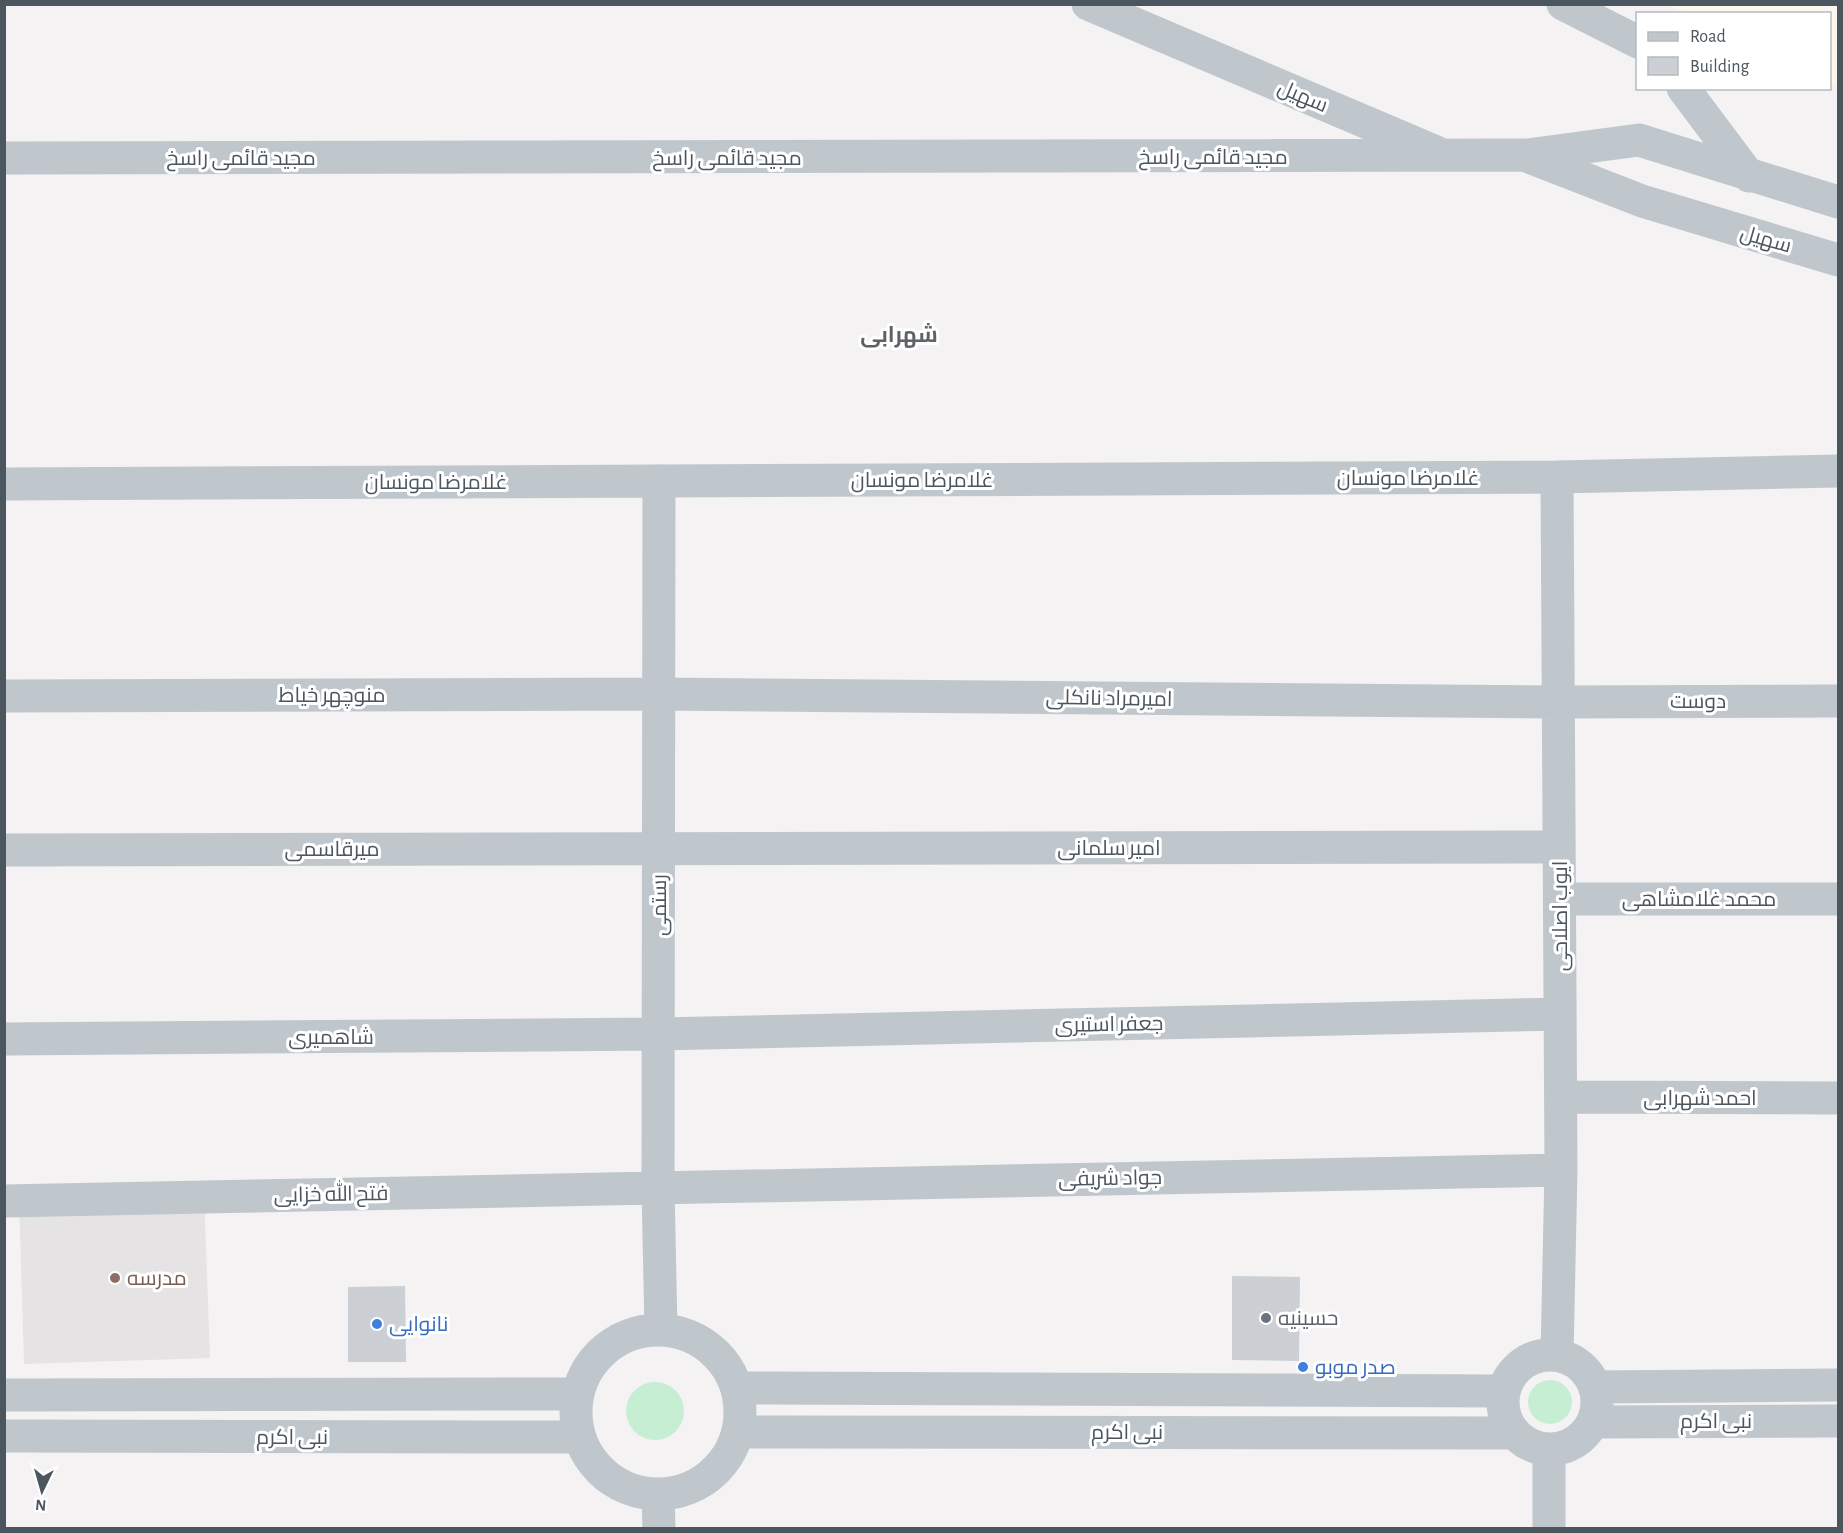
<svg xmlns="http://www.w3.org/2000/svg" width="1843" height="1533" font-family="'Alegreya Sans',Cairo,sans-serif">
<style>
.commercial{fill:#fcf7ee}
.education{fill:#e5e3e4}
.green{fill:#c5eed3}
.building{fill:#cccfd4}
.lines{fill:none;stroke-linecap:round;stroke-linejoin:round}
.minor{stroke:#bfc7cd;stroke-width:33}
.education-dot{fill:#8d6e63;stroke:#fff;stroke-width:2}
.worship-dot{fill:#6b7280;stroke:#fff;stroke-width:2}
.shop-dot{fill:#3f7fe0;stroke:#fff;stroke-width:2}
.labels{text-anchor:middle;stroke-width:6;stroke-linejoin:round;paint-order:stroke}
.street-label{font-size:21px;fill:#4b565f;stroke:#fff}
.education-label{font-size:21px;fill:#785e54;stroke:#fff;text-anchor:start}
.worship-label{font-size:21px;fill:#5b616d;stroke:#fff;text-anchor:start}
.shop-label{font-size:21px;fill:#366cbe;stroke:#fff;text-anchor:start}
.neighbourhood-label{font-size:22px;font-weight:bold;fill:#5f6367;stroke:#fff}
</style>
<rect width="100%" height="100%" fill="#f4f2f2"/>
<path class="commercial" d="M1667,5h171v82l-8,-4v-69l-144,-1z"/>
<path class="education" d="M204,1192l6,166 -186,6 -5,-165z"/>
<path class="green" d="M1528 1402a22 22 0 1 1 44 0a22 22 0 1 1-44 0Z
M626 1411a29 29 0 1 1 58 0a29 29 0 1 1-58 0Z"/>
<path class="building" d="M1232,1276l68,1 -1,84 -67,-1z
M405,1286l1,76h-58v-75z"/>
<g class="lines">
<path class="minor" d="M1088,4l348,148
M1563,4l75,38
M1683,88l66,88
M1527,155l112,-15 199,62
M4,158l1520,-3 118,46 196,59
M1557,477l4,693 -4,185
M659,481l-1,706 3,143
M4,484l1553,-7 281,-6
M4,696l655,-2 899,8 280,-1
M4,850l1555,-3
M1560,899h278
M4,1039l654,-5 902,-20
M1561,1097l277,1
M4,1201l1557,-31
M576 1412a82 82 0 1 1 164 0a82 82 0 1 1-164 0Z
M1503 1402a47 47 0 1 1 94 0a47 47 0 1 1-94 0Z
M1595,1387l243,-2
M737,1388l767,3
M4,1395l573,-1
M1593,1422l245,-1
M738,1432l777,1
M4,1436l575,1
M1549,1449v79
M658,1495l1,33"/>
</g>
<circle class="education-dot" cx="115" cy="1278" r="6"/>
<circle class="worship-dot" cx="1266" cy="1318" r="6"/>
<g class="shop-dot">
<circle cx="377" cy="1324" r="6"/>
<circle cx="1303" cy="1367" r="6"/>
</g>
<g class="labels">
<g class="street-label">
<text transform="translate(1303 96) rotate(23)" y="7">سهیل</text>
<text x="1213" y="164">مجید قائمی راسخ</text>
<text x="241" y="165">مجید قائمی راسخ</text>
<text x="727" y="165">مجید قائمی راسخ</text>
<text transform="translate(1766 239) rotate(16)" y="7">سهیل</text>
<text x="1408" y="485">غلامرضا مونسان</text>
<text x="922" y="487">غلامرضا مونسان</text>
<text x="436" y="489">غلامرضا مونسان</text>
<text x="332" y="702">منوچهر خیاط</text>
<text transform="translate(1109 698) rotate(1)" y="7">امیرمراد نانکلی</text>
<text x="1698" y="708">دوست</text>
<text x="1109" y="855">امیر سلمانی</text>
<text x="332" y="856">میرقاسمی</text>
<text x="1699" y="906">محمد غلامشاهی</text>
<text transform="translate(659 905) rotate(-90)" y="7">رستمی</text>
<text transform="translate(1560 916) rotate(-90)" y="7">ایوب اصلاحی</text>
<text transform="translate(1109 1024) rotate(-1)" y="7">جعفر استیری</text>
<text x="331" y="1044">شاهمیری</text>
<text x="1700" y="1105">احمد شهرابی</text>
<text transform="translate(1110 1178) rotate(-1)" y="7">جواد شریفی</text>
<text transform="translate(331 1194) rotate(-1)" y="7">فتح الله خزایی</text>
<text x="1716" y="1428">نبی اکرم</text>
<text x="1127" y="1439">نبی اکرم</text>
<text x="292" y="1444">نبی اکرم</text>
</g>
<g class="education-label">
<text x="127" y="1285">مدرسه</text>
</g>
<g class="worship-label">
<text x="1278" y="1325">حسینیه</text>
</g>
<g class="shop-label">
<text x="389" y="1331">نانوایی</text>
<text x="1315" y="1374">صدر موبو</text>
</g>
<g class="neighbourhood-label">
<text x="899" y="342">شهرابی</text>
</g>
</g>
<rect width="1843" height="1533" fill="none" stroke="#4b565f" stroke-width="12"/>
<rect x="1636" y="12" width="195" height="78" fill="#ffffff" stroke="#b7bbbf" stroke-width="1.5"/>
<rect x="1648" y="32" width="30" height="9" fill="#bfc7cd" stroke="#b7bbbf" stroke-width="1.5"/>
<text x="1690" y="42" font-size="18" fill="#4b565f">Road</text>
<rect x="1648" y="57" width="30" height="18" fill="#cccfd4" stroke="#b7bbbf" stroke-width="1.5"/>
<text x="1690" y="72" font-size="18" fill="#4b565f">Building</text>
<g transform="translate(42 1491) rotate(185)" stroke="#ffffff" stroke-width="4.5" paint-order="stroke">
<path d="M0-4.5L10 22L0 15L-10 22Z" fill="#4b565f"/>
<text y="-9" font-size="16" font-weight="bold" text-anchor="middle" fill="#4b565f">N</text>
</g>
</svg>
